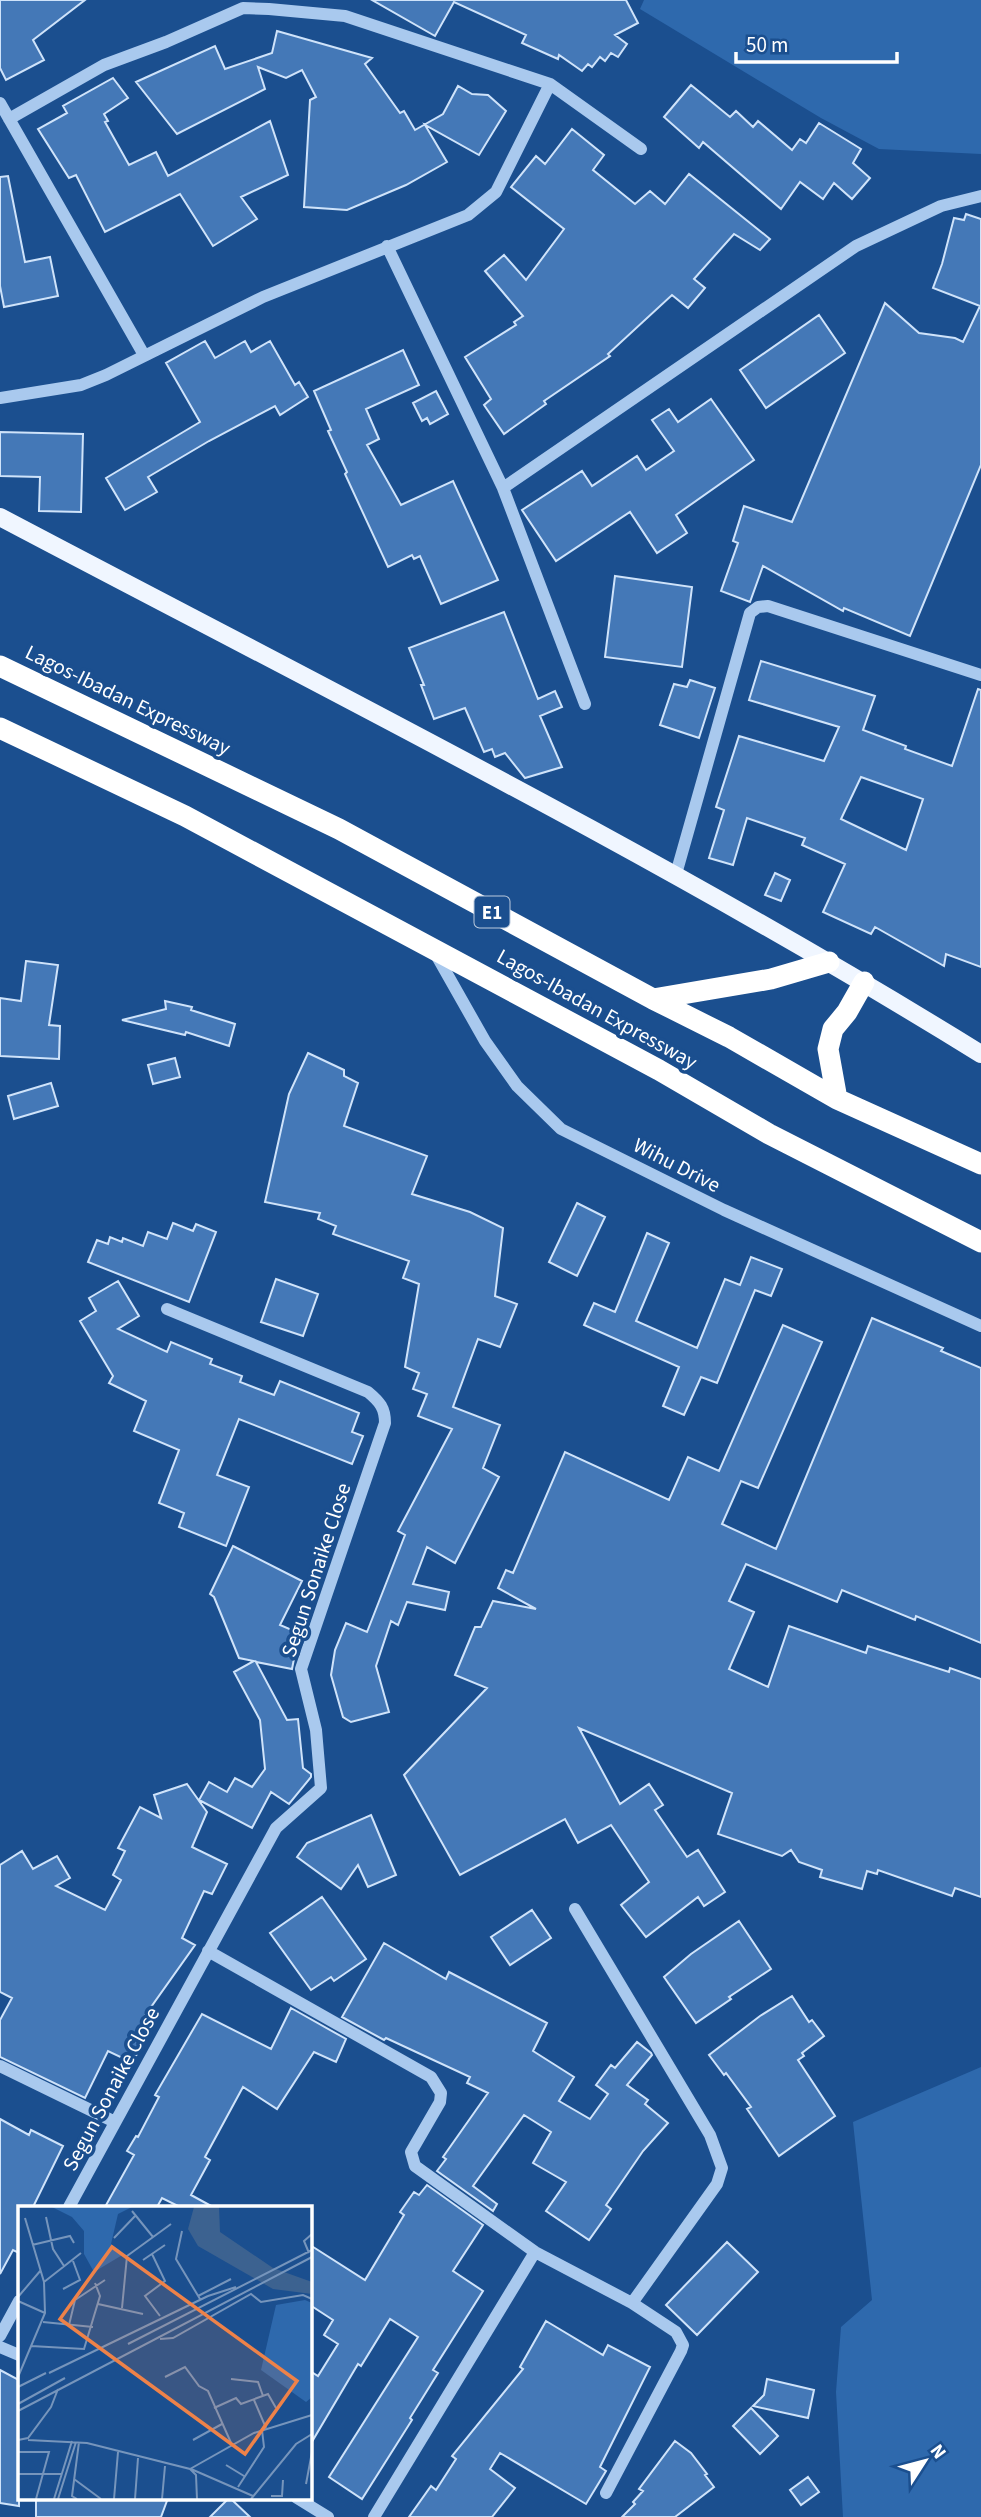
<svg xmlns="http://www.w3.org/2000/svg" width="981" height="2517" font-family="'Source Sans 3',sans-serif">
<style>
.green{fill:#2e69ad}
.building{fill:#4478b7;stroke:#cfe3fa;stroke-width:2;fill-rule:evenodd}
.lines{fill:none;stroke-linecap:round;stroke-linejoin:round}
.minor{stroke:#a9c9ee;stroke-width:12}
.major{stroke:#f0f6ff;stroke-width:18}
.highway{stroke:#fff;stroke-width:21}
.labels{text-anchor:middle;stroke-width:7;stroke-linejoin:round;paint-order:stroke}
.shield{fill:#1b4f8f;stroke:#bbcadd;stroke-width:2}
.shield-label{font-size:19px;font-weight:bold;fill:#fff}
.street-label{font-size:21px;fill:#fff;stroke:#1b4f8f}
.inset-road{fill:none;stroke:#7695bc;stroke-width:2}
.view{fill:#ee8249;fill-opacity:0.15;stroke:#ee8249;stroke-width:3.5}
.inset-edge{fill:none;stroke:#fff;stroke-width:3.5}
</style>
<rect width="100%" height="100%" fill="#1b4f8f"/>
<path class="green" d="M644,0h337v154l-102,-5 -58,-31 -181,-109z
M981,2067v450h-138l-7,-125 5,-65 31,-27 -19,-178z"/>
<path class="building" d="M0,0h85l-52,40 11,20 -38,20 -6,-12z
M372,0h254l12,23 -23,12 12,9 -9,13 -7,-4 -6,8 -5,-4 -8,10 -4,-3 -6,7 -23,-16 -1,4 -36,-16 4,-8 -72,-33 -19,34z
M277,31l95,27 -7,6 35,49 4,-2 11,19 28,-16 15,-28 14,8 16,1 18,16 -27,44 -54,-30 22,37 -41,23 -59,25 -43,-3 6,-107 6,-3 -14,-27 -16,8 -28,-11 7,22 -88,45 -41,-52 79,-36 10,23 47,-16z
M113,78l15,20 -24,16 4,7 -3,1 24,43 27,-13 12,24 102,-55 18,54 -47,22 16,22 -44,27 -33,-52 -75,38 -29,-57 -7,3 -31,-49 29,-16 -4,-7z
M691,85l39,32 6,-6 17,16 5,-6 34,29 8,-11 6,4 13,-20 42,26 -8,14 17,15 -18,21 -18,-16 -11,16 -23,-17 -19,27 -78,-67 -4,6 -35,-31z
M572,129l32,26 -11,15 42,34 15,-13 15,13 24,-30 81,65 -10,11 -26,-16 -40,45 11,9 -17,20 -16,-13 -64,59 2,2 -66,45 2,3 -42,30 -20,-29 7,-6 -26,-42 51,-32 -2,-3 9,-6 -38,-45 19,-16 22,25 38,-51 -53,-42 25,-31 9,8z
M8,176l17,86 25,-5 8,39 -54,11 -4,-21v-109z
M966,214l15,5v246l-71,171 -66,-28 -1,3 -80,-45 -13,36 -29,-11 17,-48 -5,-2 11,-35 48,16 93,-219 34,30 36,5 8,4 17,-36 -47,-18 9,-24 12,-46 10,2z
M819,315l26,38 -79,55 -26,-38z
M205,341l10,17 30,-17 6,11 19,-11 25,44 4,-3 9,15 -28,18 -5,-9 -66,35 -61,36 9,15 -32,18 -19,-32 94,-56 -34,-59z
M403,350l16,35 -53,24 13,30 -12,6 34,60 52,-24 45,99 -57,24 -21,-48 -6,3 -2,-4 -24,12 -43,-93 2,-2 -19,-41 3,-1 -17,-39z
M436,391l12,23 -18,10 -3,-6 -5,3 -9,-18z
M711,399l43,61 -78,55 11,18 -30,20 -27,-41 -74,49 -34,-51 60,-39 10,15 45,-30 9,14 28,-19 -22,-31 17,-11 9,13z
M0,432l83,2 -2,78 -42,-1 1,-34 -40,-1z
M615,576l77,11 -10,80 -77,-10z
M504,612l34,87 17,-8 7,16 -22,9 22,51 -37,11 -20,-25 -10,4 -3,-8 -8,3 -19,-44 -31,11 -13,-34h3l-15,-37z
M761,661l114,35 -12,34 43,16 -1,3 47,17 26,-77 3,1v277l-35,-13 -2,12 -69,-39 -4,7 -48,-22 22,-48 -43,-19 3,-7 -58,-20 -14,47 -24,-7 15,-48 -8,-3 23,-71 85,25 15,-34 -90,-27zM861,777l62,22 -17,51 -65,-31z
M690,680l25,8 -16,50 -39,-13 14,-41 13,3z
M775,873l15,7 -9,21 -16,-6z
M26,961l32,4 -9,60 11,1 -1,33 -59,-3v-58l21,3z
M165,1001l27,6 -1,3 44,14 -6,22 -43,-14 -1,3 -63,-15 44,-11z
M308,1053l36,17v6l14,7 -14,43 83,30 -15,38 58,18 33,16 -8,68 22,8 -17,43 -22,-8 -25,68 47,18 -17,43 16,9 -44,86 -28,-16 -14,37 36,8 -4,18 -38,-8 -9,23 -7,-4 -15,45 13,46 -38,10 -8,-5 -12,-42 4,-25 11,-27 21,9 38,-97 -7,-4 54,-102 -34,-13 9,-22 -14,-5 6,-16 -14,-6 14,-83 -16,-6 6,-17 -76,-27 3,-8 -18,-7 2,-6 -55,-11 24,-108z
M175,1058l5,19 -27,7 -5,-19z
M51,1083l7,23 -44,13 -6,-23z
M577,1203l28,14 -28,59 -28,-14z
M173,1223l20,8 3,-7 20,8 -27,70 -101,-40 9,-22 11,4 2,-7 12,5 1,-4 20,8 5,-14 19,7z
M647,1233l22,10 -33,78 61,27 28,-69 15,6 11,-28 31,12 -11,27 -16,-6 -38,93 -16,-6 -17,38 -21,-9 16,-39 -95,-42 10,-22 21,9z
M276,1279l42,15 -15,42 -42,-14z
M118,1281l21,35 -21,13 49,23 4,-10 41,17 -2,5 32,12 -2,6 34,13 6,-14 79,32 -7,19 11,4 -11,28 -113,-45 -22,56 32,12 -23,59 -47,-19 5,-14 -25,-10 20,-53 -45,-19 12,-30 -37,-18 4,-7 -33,-55 16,-10 -7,-13z
M872,1318l71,30 -2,3 40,17v275l-65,-27 -1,4 -73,-30 -5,12 -91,-38 -17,37 25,11 -25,57 39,18 21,-61 77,27 2,-7 81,26 1,-4 31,11v218l-26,-9 -3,8 -74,-26 -1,4 -10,-3 -5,18 -42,-12 2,-7 -23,-8 -8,-12 -9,6 -64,-22 14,-41 -153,-65 41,76 29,-20 14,21 -8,5 32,47 11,-7 27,42 -21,14 -6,-9 -52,40 -25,-32 28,-23 -38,-57 -33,18 -13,-24 -105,56 -56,-100 83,-87 -32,-13 20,-48h6l12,-26 43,8 -38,-21 8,-18 7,3 52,-121 104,48 19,-43 31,14 64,-146 39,17 -64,146 -17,-7 -19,43 54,25z
M233,1546l69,35 -22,44 19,8 -7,36 -36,-7 31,58 11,-1 5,49 8,6v3l-22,27 -18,-12 -19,36 -53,-28 10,-18 18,10 8,-14 17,9 13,-18 -5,-49 -26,-48 20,-11 -15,-3 -25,-61 -4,-3z
M187,1784l20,28 -15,35 35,17 -15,30 -8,-3 -22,47 13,7 -51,72 7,4 -18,42 -25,-12 -23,47 -85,-41v-37l12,-22 -12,-6v-127l22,-14 11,18 24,-13 13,22 -14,8 49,24 16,-30 -8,-5 12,-24 -7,-3 22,-41 21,11 -7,-23z
M371,1815l25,60 -28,12 -10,-22 -17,24 -44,-32 10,-14z
M322,1897l44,62 -32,22 -3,-4 -20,13 -41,-57z
M532,1910l19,28 -41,27 -19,-28z
M739,1921l32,48 -42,28 2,2 -35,24 -32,-46 27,-23z
M384,1943l62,36 3,-7 98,51 -14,28 41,26 -15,24 31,18 18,-25 -12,-9 15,-20 4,3 22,-26 14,11 1,2 -25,30 21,15 -3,4 23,19 -25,28 -37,54 5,4 -22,31 -43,-29 20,-29 -33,-19 18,-31 -27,-17 -51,71 24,18 -4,7 -56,-40 9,-12 -3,-2 45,-64 -21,-10 3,-6 -84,-39 -2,2 -42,-23z
M792,1996l17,26 3,-2 12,16 -22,17 2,3 -6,4 37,56 -56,40 -32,-47 4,-2 -25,-34 -2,2 -15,-20 51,-39z
M291,2008l55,31 -10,23 -22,-10 -37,57 -34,-22 -38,70 5,3 -19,35 22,12h-33l-18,-9 -5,9h-52l29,-52 -7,-4 9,-15 2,1 21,-40 -4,-2 47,-81 69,35z
M0,2119l29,16 2,-5 32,16 -30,61h-14v46l-6,-3 -13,24z
M427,2185l56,40 -30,46 30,20 -50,79 5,3 -28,45 2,2 -50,79 -33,-22 89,-140 -28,-18 -29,47 -3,-2 -48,81v-74l8,5 20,-32 -14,-9 9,-15 -23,-15v-60l55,35 39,-65 -4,-3 14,-20 5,3z
M727,2242l31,30 -61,63 -31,-30z
M546,2321l57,34 5,-10 42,22 -50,100 6,4 -20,33 -86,-51 -10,16 25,19 -23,29h-83l22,-31 5,4 20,-31 -4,-3 71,-87 -3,-2z
M0,2370l19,10v126l-19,-3z
M767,2379l47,11 -6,28 -55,-12 11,-11z
M751,2408l27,28 -18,18 -27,-28z
M675,2441l16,12 16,21 -2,1 9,12 -39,30h-53l13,-13 -2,-2 10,-11 -4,-2z
M808,2477l11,15 -18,13 -11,-15z
M36,2498h132l-7,19h-125z
M229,2498h1l20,19h-40z"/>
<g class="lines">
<path class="minor" d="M0,103l144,252
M9,119l95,-54 62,-23 77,-34 26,1 76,7 205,68 91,65
M387,246l116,242 82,216
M0,398l81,-13 25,-10 157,-78 205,-82 28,-23 54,-108
M503,488l353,-242 85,-40 40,-10
M676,874l74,-261 8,-6 10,-1 213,69
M434,951l51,90 32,45 44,43 163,81 257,116
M575,1909l135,226 12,33 -5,16 -85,119
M208,1951l223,126 10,16 -1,9 -29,50 4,14 120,86 97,51 44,29 7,13 -2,6 -75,142
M0,2066l115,56
M69,2207l207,-379 45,-40 -5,-58 -15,-61 84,-246c0,-15 -5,-21 -17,-31l-201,-83
M0,2336l19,-35
M0,2347l19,8
M297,2498l31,19
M374,2517l161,-265"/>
<path class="major" d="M0,517c330,174 664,341 981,537"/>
<path class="highway" d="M0,666l339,163 314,170 76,38 108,62 144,65
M0,728l185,88 474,254 110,64 212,108
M653,999l118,-20 58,-17
M837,1099l-9,-50 5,-20 14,-17 17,-30"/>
</g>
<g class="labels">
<rect class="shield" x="474.5" y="896.5" width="35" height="31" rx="5"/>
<g class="shield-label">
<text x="492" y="919">E1</text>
</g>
<g class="street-label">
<text transform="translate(128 700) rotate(26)" y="7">Lagos-Ibadan Expressway</text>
<text transform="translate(597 1009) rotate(29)" y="7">Lagos-Ibadan Expressway</text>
<text transform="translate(677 1165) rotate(27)" y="7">Wihu Drive</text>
<text transform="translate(316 1570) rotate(-72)" y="7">Segun Sonaike Close</text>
<text transform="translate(111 2089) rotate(-62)" y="7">Segun Sonaike Close</text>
</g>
</g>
<g transform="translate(18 2206)">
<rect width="294" height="294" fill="#1b4f8f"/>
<path d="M34,1h80l-14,7 -7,30 13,10 -30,18 -10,-18v-23l-12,-14zM287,94l7,3v94l-6,5 -45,-32 15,-65z" fill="#2e69ad"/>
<path d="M176,1h25l1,25 53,36 39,14v12l-39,-5 -75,-43 -10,-17z" fill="#3c6290"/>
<path class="inset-road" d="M114,5l21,26M28,11l7,32 11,17M164,25l-6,28 24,40M96,32l22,-23M14,39l38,-9 4,7M291,47l-5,-12 8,-7M134,48l13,27 -20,15 15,20M125,54l22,-15M26,76l37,-29M45,83l17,-9 -7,-19M180,90l33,-17M190,90l28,-9M0,91l23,-27M0,95l27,12M80,98l45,10M104,102l5,-52 44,-32M25,116l50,5M51,119l6,-25 30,-20M142,133l13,-1 78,-44 10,8 42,-7 9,4M110,138l184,-94M13,140l53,3 16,-53 -5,-13M31,167l159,-77M0,171l27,-64 -1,-31 -19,-64M147,171l20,-10 14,19 9,5 24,54M213,173l27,3 5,14M0,181l28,-14M236,194l12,28M0,198l47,-26M196,202l22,-10 5,6 27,-10 8,14M0,205l294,-154M0,234l10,-2 23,-31 7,-18M10,234l59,3 103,26 6,6 1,24M175,234l29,-16M0,246h31l-13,47M208,259l18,11M172,263l64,-36 58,-18M173,263l62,27M0,268h43M56,273l27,20M288,278l6,-32M220,281l26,-40 -2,-17M253,290h11l1,-16M36,293l18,-58M40,293l18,-57M59,293l-5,-3 7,-54M96,293l4,-47M117,293l3,-41M144,293l3,-33M233,293l45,-55 16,-10"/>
<path class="view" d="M94,41l185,134 -52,73 -185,-135z"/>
<rect width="294" height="294" class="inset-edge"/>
</g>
<g transform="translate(925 2461) rotate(54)" stroke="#1b4f8f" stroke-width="5" paint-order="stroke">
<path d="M0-5L12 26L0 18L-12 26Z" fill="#ffffff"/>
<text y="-10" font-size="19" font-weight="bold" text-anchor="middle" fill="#ffffff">N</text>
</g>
<path d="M736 52v10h161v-10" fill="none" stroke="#ffffff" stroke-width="3.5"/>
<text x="746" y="52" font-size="21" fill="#ffffff" stroke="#1b4f8f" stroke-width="5" paint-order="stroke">50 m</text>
</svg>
